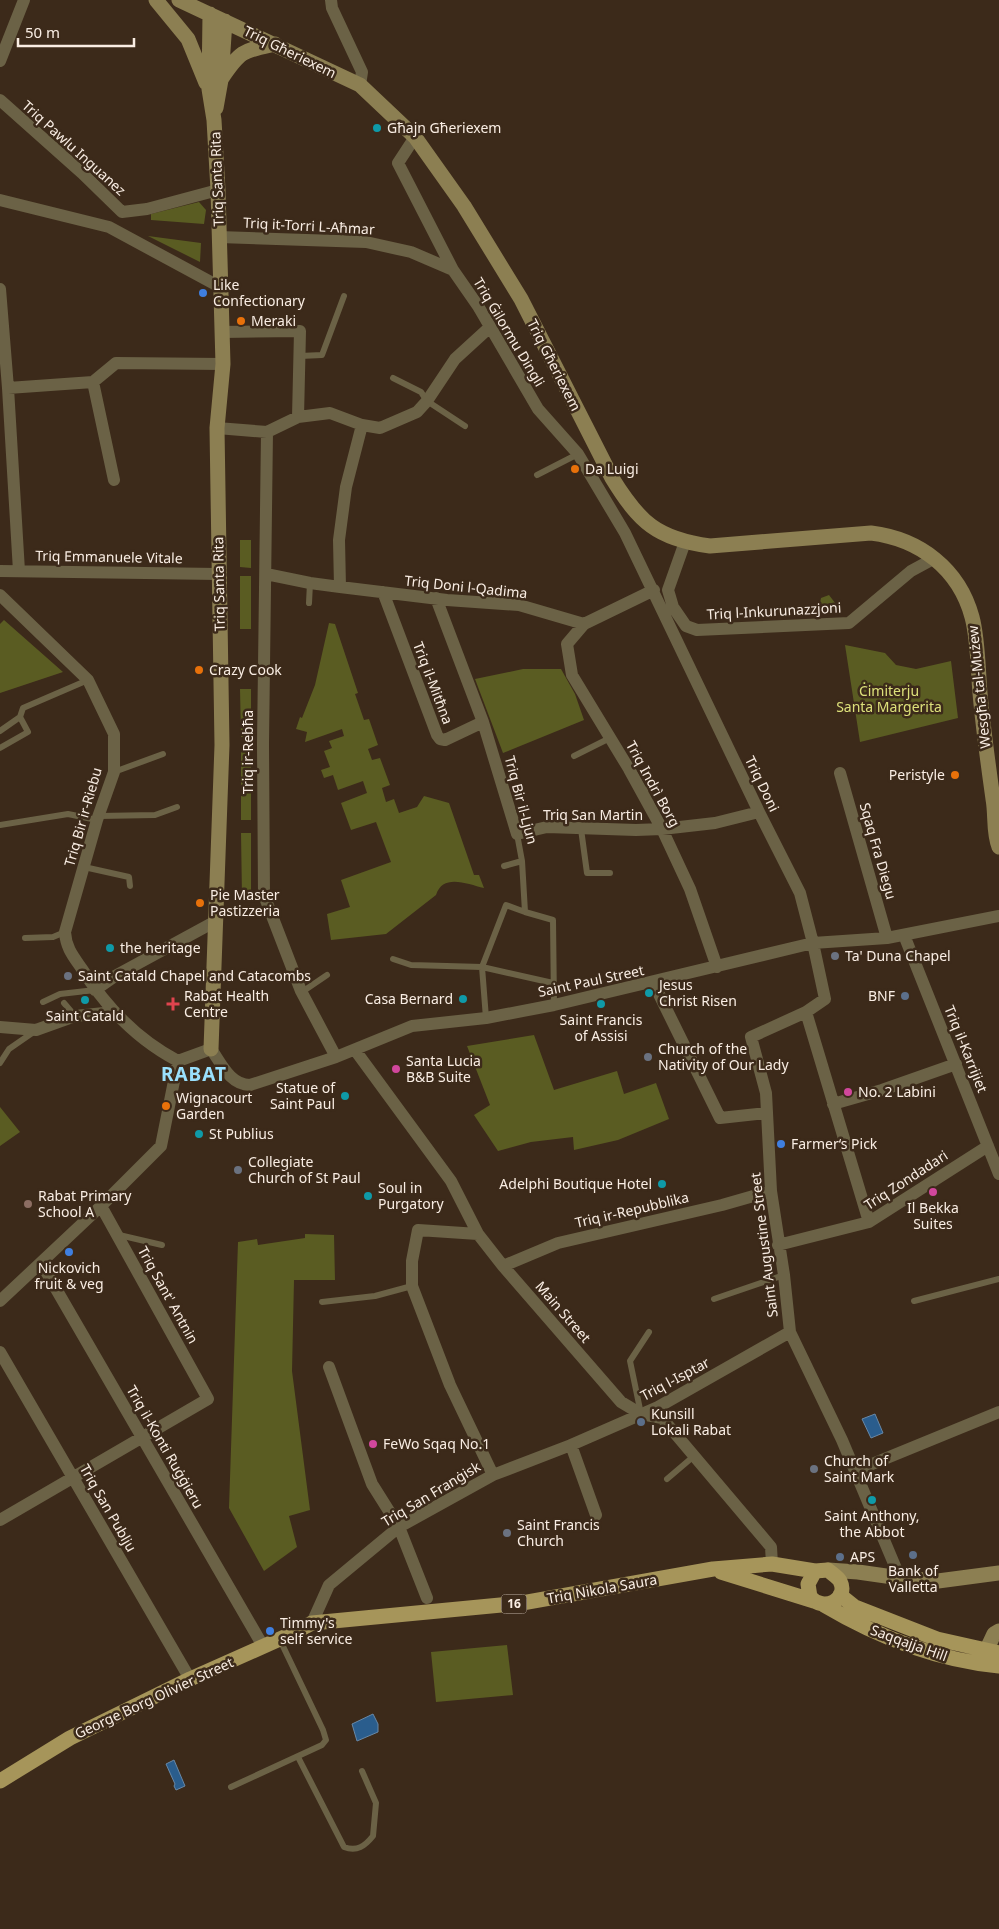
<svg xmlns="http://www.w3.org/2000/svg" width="999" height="1929" font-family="'Noto Sans',sans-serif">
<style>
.green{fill:#5a5c22}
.water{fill:#2a5d8d;stroke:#6888a7}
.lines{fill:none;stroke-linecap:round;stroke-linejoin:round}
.lane{stroke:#6b6246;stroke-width:6}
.street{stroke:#6b6246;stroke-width:12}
.secondary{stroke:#8c7f52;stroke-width:15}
.primary{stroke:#a6955a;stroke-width:15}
.culture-dot{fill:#0f9aa8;stroke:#3c2a1a;stroke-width:2}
.shop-dot{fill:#3f7fe0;stroke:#3c2a1a;stroke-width:2}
.food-dot{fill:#e8710a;stroke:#3c2a1a;stroke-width:2}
.worship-dot{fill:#6b7280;stroke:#3c2a1a;stroke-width:2}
.service-dot{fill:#5c6f8a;stroke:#3c2a1a;stroke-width:2}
.health-dot{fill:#e0444e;stroke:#3c2a1a;stroke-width:2}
.hotel-dot{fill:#d1479c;stroke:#3c2a1a;stroke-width:2}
.education-dot{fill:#8d6e63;stroke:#3c2a1a;stroke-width:2}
.labels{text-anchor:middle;stroke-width:5;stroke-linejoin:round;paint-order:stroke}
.shield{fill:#3c2a1a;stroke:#c0b2a7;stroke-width:1}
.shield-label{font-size:12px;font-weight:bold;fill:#f9ede3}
.street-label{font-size:14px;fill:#f9ede3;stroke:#3c2a1a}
.poi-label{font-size:14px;fill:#f9ede3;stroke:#3c2a1a;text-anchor:start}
.park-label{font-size:14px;fill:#dce07a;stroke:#3c2a1a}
.district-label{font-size:19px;font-weight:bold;letter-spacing:1px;fill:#9ae0fc;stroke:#3c2a1a}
</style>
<rect width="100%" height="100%" fill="#3c2a1a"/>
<path class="green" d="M199,202l7,8 -2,14 -53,-4v-6z
M148,236l53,7 -1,19z
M240,540h11v28l-11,-1z
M240,576h11v53h-11z
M829,595l13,17 -24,2 3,-16z
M4,620l59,52 -63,21v-69z
M329,623l6,1 23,69 -3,1 9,26 5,-1 9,26 -10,4 4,11 8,-2 10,27 -8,3 4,14 8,-3 5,14 18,-6 7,-11 25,7 25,72h5l5,13c-17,-4 -41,-15 -48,7l-50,39 -55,6 -4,-26 23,-7 -9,-27 50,-18 -15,-40 -25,8 -10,-27 26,-10 -4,-12 -25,9 -5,-15 -9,3 -3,-8 9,-3 -6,-16 8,-3 -3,-7 15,-5 -2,-7 -37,13 2,-10 -11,-3 4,-12 2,1 13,-33z
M845,645l40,8 11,12 20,4 35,-8 7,57 -98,24z
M523,669h38l14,25 9,26 -81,33 -28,-74z
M240,689h11v48h-10z
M241,750h10v70h-10z
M241,833h10v61l-9,3z
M534,1035l20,55 63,-19 7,23 32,-11 13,36 -51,21 -44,10 -1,-13 -42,5 -33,9 -24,-36 16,-10 -23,-59z
M0,1107l20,25 -20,14z
M305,1234l29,1 1,45h-41l-2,91 18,139 -21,6 8,31 -33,24 -35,-63 9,-266 19,-3 1,6 47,-7z
M507,1645l6,50 -77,7 -5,-50z"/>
<path class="water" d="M875,1414l8,19 -12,5 -9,-19z
M373,1714l5,10v8l-21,9 -5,-17z
M174,1760l11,26 -9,4 -2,-4 1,-2 -9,-20z"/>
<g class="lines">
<path class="lane" d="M300,356l22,-1 22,-59
M393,378l28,14 6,9 38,25
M537,475l41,-21
M309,603l1,-20
M0,731l20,-14
M0,748l28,-16 -8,-15 3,-9 65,-28
M574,756l36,-18
M114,772l49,-18
M641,791l14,-5
M99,816l56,-1 22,-8
M0,825l68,-11 29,6
M581,829l6,44h23
M504,866l18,-5
M84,867l45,10 1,9
M525,912l28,8 1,85
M25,938l28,-1 12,-5
M393,959l18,6 71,2 71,16
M302,992l25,-17
M43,1002l17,-8 35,-4
M64,1003l11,13
M486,1018l-4,-51 24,-62 19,7 -3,-51 -5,-27
M0,1063l9,-14 26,-18
M119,1235l43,10
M714,1299l70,-24
M914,1301l85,-22
M322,1302l53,-6 37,-10
M641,1414l-11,-53 19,-29
M667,1479l27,-23
M298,1757l46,90c13,5 21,-1 29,-11l3,-33 -14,-32
M231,1787l91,-42 4,-5 -3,-10 -43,-90"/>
<path class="street" d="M331,0l1,8 30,64 -2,13
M0,61l24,-61
M0,100l82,73 40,39 25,-3 71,-19
M415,137l-17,26 55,107 25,36 60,103 40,45 47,79 134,279 41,81 13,50 12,56 -19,13 -55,25 15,56 5,98 13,84 6,57 52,108 58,138
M0,200l109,27 111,60
M219,237l147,5 45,10 42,18
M0,289l8,99 11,183
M222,332l78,-1 -2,86
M93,382l21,98
M8,388l85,-6 23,-19 107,1
M217,428l50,4 31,-15 32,-4 32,12
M267,432l-4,312 1,151 37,96 35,66
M685,542l-17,48 5,17 13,19 11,4 152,-7 62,-52 24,-13
M0,571l218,3
M266,574l44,9 30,4 107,13 72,5 65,19 70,-34
M340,587l-1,-47 7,-53 16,-62 18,3 37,-16 10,-11 28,-42 35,-32
M383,592l54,143 3,4 5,1 38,-18
M0,595l88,85 26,54v38l-17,48 -32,112c1,16 8,24 17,37 24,38 56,71 96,92
M436,598l47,124 34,112 30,-7 89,3 26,-1 53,-6 44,-11
M584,624l-17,20 5,31 57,94 33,60 28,60 27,78
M840,773l47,165
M904,935l95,239
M653,982l67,136 47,-5
M95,990l20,-14 101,-55
M806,1012l63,210
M0,1027l36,3 39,-14 39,-4
M355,1050l96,131 27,53 25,32 118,136 20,12 21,4 109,129 1,17
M178,1061l33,-12c10,14 19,36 39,36l86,-28 76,-31 74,-8 68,-13 259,-62 74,-5 112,-22
M833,1104l49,-14 74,-26
M478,1234l-60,-4 -6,31v25l38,99 43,90
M778,1245l91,-23 119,-76
M41,1263l222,383
M503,1266l55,-23 164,-38 49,-14
M0,1301l101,-95 60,-60 17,-85
M0,1352l190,327
M329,1367l43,117 27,43 28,71
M571,1445l25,70
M855,1471l144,-59
M0,1520l208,-121 -107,-193
M312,1623l17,-38 70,-58 94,-52 78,-30 87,-38 132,-75"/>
<path class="secondary" d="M156,0l32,39 18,44
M179,0l181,85 55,52 49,69 57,93 91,179c27,44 45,61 98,68l161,-13c49,6 88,36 101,84 6,22 6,53 8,76 3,35 8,70 13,106 3,16 0,33 6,48
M210,14l-1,75 5,31 4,70 5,174 -6,64 5,317 -11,304
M222,78c19,-28 21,-27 53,-34
M216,108l5,-28 4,-59
M828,1570l30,2 42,6 38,3 61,-8
M987,1649l7,-15 5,-3"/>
<path class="primary" d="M721,1572l93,29
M840,1595l15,12 82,32 62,14
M824,1605c54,32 113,55 175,61
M0,1781l70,-43 120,-59 101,-45 21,-11 210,-20 191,-34 59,-5 43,7 13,-1c3,3 10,7 12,11 9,18 -16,32 -30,16l-2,-13 7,-13"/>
</g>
<g class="culture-dot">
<circle cx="377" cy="128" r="5"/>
<circle cx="110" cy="948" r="5"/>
<circle cx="649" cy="993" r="5"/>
<circle cx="463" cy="999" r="5"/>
<circle cx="85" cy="1000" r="5"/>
<circle cx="601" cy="1004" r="5"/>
<circle cx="345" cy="1096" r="5"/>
<circle cx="199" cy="1134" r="5"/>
<circle cx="662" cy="1184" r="5"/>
<circle cx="368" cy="1196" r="5"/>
<circle cx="872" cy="1500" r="5"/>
</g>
<g class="shop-dot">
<circle cx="203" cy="293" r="5"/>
<circle cx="781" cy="1144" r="5"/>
<circle cx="69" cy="1252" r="5"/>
<circle cx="270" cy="1631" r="5"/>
</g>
<g class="food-dot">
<circle cx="241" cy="321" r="5"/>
<circle cx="575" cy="469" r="5"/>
<circle cx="199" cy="670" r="5"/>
<circle cx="955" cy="775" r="5"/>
<circle cx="200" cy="903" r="5"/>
<circle cx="166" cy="1106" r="5"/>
</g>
<g class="worship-dot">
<circle cx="835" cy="956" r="5"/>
<circle cx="68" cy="976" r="5"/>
<circle cx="648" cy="1057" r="5"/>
<circle cx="238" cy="1170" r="5"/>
<circle cx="814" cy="1469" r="5"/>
<circle cx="507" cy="1533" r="5"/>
</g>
<g class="service-dot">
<circle cx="905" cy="996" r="5"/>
<circle cx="641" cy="1422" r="5"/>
<circle cx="913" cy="1555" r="5"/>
<circle cx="840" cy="1557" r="5"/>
</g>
<path class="health-dot" d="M170.5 996.5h5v5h5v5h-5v5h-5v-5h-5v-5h5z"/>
<g class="hotel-dot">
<circle cx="396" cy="1069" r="5"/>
<circle cx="848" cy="1092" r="5"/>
<circle cx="933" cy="1192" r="5"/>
<circle cx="373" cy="1444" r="5"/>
</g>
<circle class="education-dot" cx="28" cy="1204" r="5"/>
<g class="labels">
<rect class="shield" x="501.5" y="1594.5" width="25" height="19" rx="4"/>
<g class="shield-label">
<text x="514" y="1608">16</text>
</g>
<g class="street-label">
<text transform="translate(290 52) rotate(26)" y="5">Triq Għeriexem</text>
<text transform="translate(74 148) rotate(42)" y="5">Triq Pawlu Inguanez</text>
<text transform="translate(217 179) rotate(-92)" y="5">Triq Santa Rita</text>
<text transform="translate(309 226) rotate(3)" y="5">Triq it-Torri L-Aħmar</text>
<text transform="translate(509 332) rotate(59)" y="5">Triq Ġilormu Dingli</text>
<text transform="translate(554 365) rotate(63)" y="5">Triq Għeriexem</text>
<text transform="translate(109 557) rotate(1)" y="5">Triq Emmanuele Vitale</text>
<text transform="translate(219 584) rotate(-91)" y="5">Triq Santa Rita</text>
<text transform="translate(466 587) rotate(6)" y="5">Triq Doni l-Qadima</text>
<text transform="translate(774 611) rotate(-3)" y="5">Triq l-Inkurunazzjoni</text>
<text transform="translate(433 683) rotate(69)" y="5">Triq il-Mitħna</text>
<text transform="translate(979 687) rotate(-96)" y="5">Wesgħa tal-Mużew</text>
<text transform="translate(248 752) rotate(-90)" y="5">Triq ir-Rebħa</text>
<text transform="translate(653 784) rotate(61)" y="5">Triq Indrì Borg</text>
<text transform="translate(762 784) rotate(64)" y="5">Triq Doni</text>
<text transform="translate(521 800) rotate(75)" y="5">Triq Bir il-Ljun</text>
<text x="593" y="820">Triq San Martin</text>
<text transform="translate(83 817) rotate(-74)" y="5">Triq Bir ir-Riebu</text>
<text transform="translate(878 851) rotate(74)" y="5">Sqaq Fra Diegu</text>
<text transform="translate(591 981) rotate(-12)" y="5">Saint Paul Street</text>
<text transform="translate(966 1049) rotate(68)" y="5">Triq il-Karrijiet</text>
<text transform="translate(906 1180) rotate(-33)" y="5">Triq Zondadari</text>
<text transform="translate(632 1210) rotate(-13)" y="5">Triq ir-Repubblika</text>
<text transform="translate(764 1245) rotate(-97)" y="5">Saint Augustine Street</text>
<text transform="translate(168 1295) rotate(61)" y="5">Triq Sant' Antnin</text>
<text transform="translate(563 1312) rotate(49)" y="5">Main Street</text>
<text transform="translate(675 1379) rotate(-28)" y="5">Triq l-Isptar</text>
<text transform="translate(165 1447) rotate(60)" y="5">Triq il-Konti Ruġġieru</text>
<text transform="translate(431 1494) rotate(-31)" y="5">Triq San Franġisk</text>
<text transform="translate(108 1508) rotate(60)" y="5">Triq San Publju</text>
<text transform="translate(602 1589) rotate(-10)" y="5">Triq Nikola Saura</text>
<text transform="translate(909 1643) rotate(20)" y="5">Saqqajja Hill</text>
<text transform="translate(154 1698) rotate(-25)" y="5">George Borg Olivier Street</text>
</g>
<g class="poi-label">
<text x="387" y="133">Għajn Għeriexem</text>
<text x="213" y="290">Like<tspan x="213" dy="16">Confectionary</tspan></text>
<text x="251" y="326">Meraki</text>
<text x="585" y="474">Da Luigi</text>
<text x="209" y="675">Crazy Cook</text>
<text x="945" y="780" text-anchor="end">Peristyle</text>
<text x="210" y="900">Pie Master<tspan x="210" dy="16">Pastizzeria</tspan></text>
<text x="120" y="953">the heritage</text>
<text x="845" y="961">Ta' Duna Chapel</text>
<text x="78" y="981">Saint Catald Chapel and Catacombs</text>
<text x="659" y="990">Jesus<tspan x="659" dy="16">Christ Risen</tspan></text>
<text x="184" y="1001">Rabat Health<tspan x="184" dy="16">Centre</tspan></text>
<text x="895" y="1001" text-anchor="end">BNF</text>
<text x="453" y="1004" text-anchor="end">Casa Bernard</text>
<text x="85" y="1021" text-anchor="middle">Saint Catald</text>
<text x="601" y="1025" text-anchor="middle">Saint Francis<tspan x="601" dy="16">of Assisi</tspan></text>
<text x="658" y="1054">Church of the<tspan x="658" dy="16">Nativity of Our Lady</tspan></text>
<text x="406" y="1066">Santa Lucia<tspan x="406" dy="16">B&amp;B Suite</tspan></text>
<text x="335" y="1093" text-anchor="end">Statue of<tspan x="335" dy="16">Saint Paul</tspan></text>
<text x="858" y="1097">No. 2 Labini</text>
<text x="176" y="1103">Wignacourt<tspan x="176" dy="16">Garden</tspan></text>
<text x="209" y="1139">St Publius</text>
<text x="791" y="1149">Farmer‘s Pick</text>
<text x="248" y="1167">Collegiate<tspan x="248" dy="16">Church of St Paul</tspan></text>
<text x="652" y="1189" text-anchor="end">Adelphi Boutique Hotel</text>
<text x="378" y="1193">Soul in<tspan x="378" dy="16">Purgatory</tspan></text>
<text x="38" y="1201">Rabat Primary<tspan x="38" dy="16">School A</tspan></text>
<text x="933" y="1213" text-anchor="middle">Il Bekka<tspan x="933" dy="16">Suites</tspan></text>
<text x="69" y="1273" text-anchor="middle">Nickovich<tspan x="69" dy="16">fruit &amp; veg</tspan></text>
<text x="651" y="1419">Kunsill<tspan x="651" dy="16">Lokali Rabat</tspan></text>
<text x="383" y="1449">FeWo Sqaq No.1</text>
<text x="824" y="1466">Church of<tspan x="824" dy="16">Saint Mark</tspan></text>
<text x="872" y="1521" text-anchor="middle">Saint Anthony,<tspan x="872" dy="16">the Abbot</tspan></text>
<text x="517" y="1530">Saint Francis<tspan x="517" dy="16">Church</tspan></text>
<text x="850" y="1562">APS</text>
<text x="913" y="1576" text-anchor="middle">Bank of<tspan x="913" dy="16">Valletta</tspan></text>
<text x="280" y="1628">Timmy's<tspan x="280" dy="16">self service</tspan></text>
</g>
<g class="park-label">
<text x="889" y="696">Ċimiterju<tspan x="889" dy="16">Santa Margerita</tspan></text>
</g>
<g class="district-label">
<text x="194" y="1081">RABAT</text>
</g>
</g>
<path d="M18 38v8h116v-8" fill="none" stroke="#f9ede3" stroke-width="2.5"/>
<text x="25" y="38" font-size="15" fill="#f9ede3" stroke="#3c2a1a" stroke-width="4" paint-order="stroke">50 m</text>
</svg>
